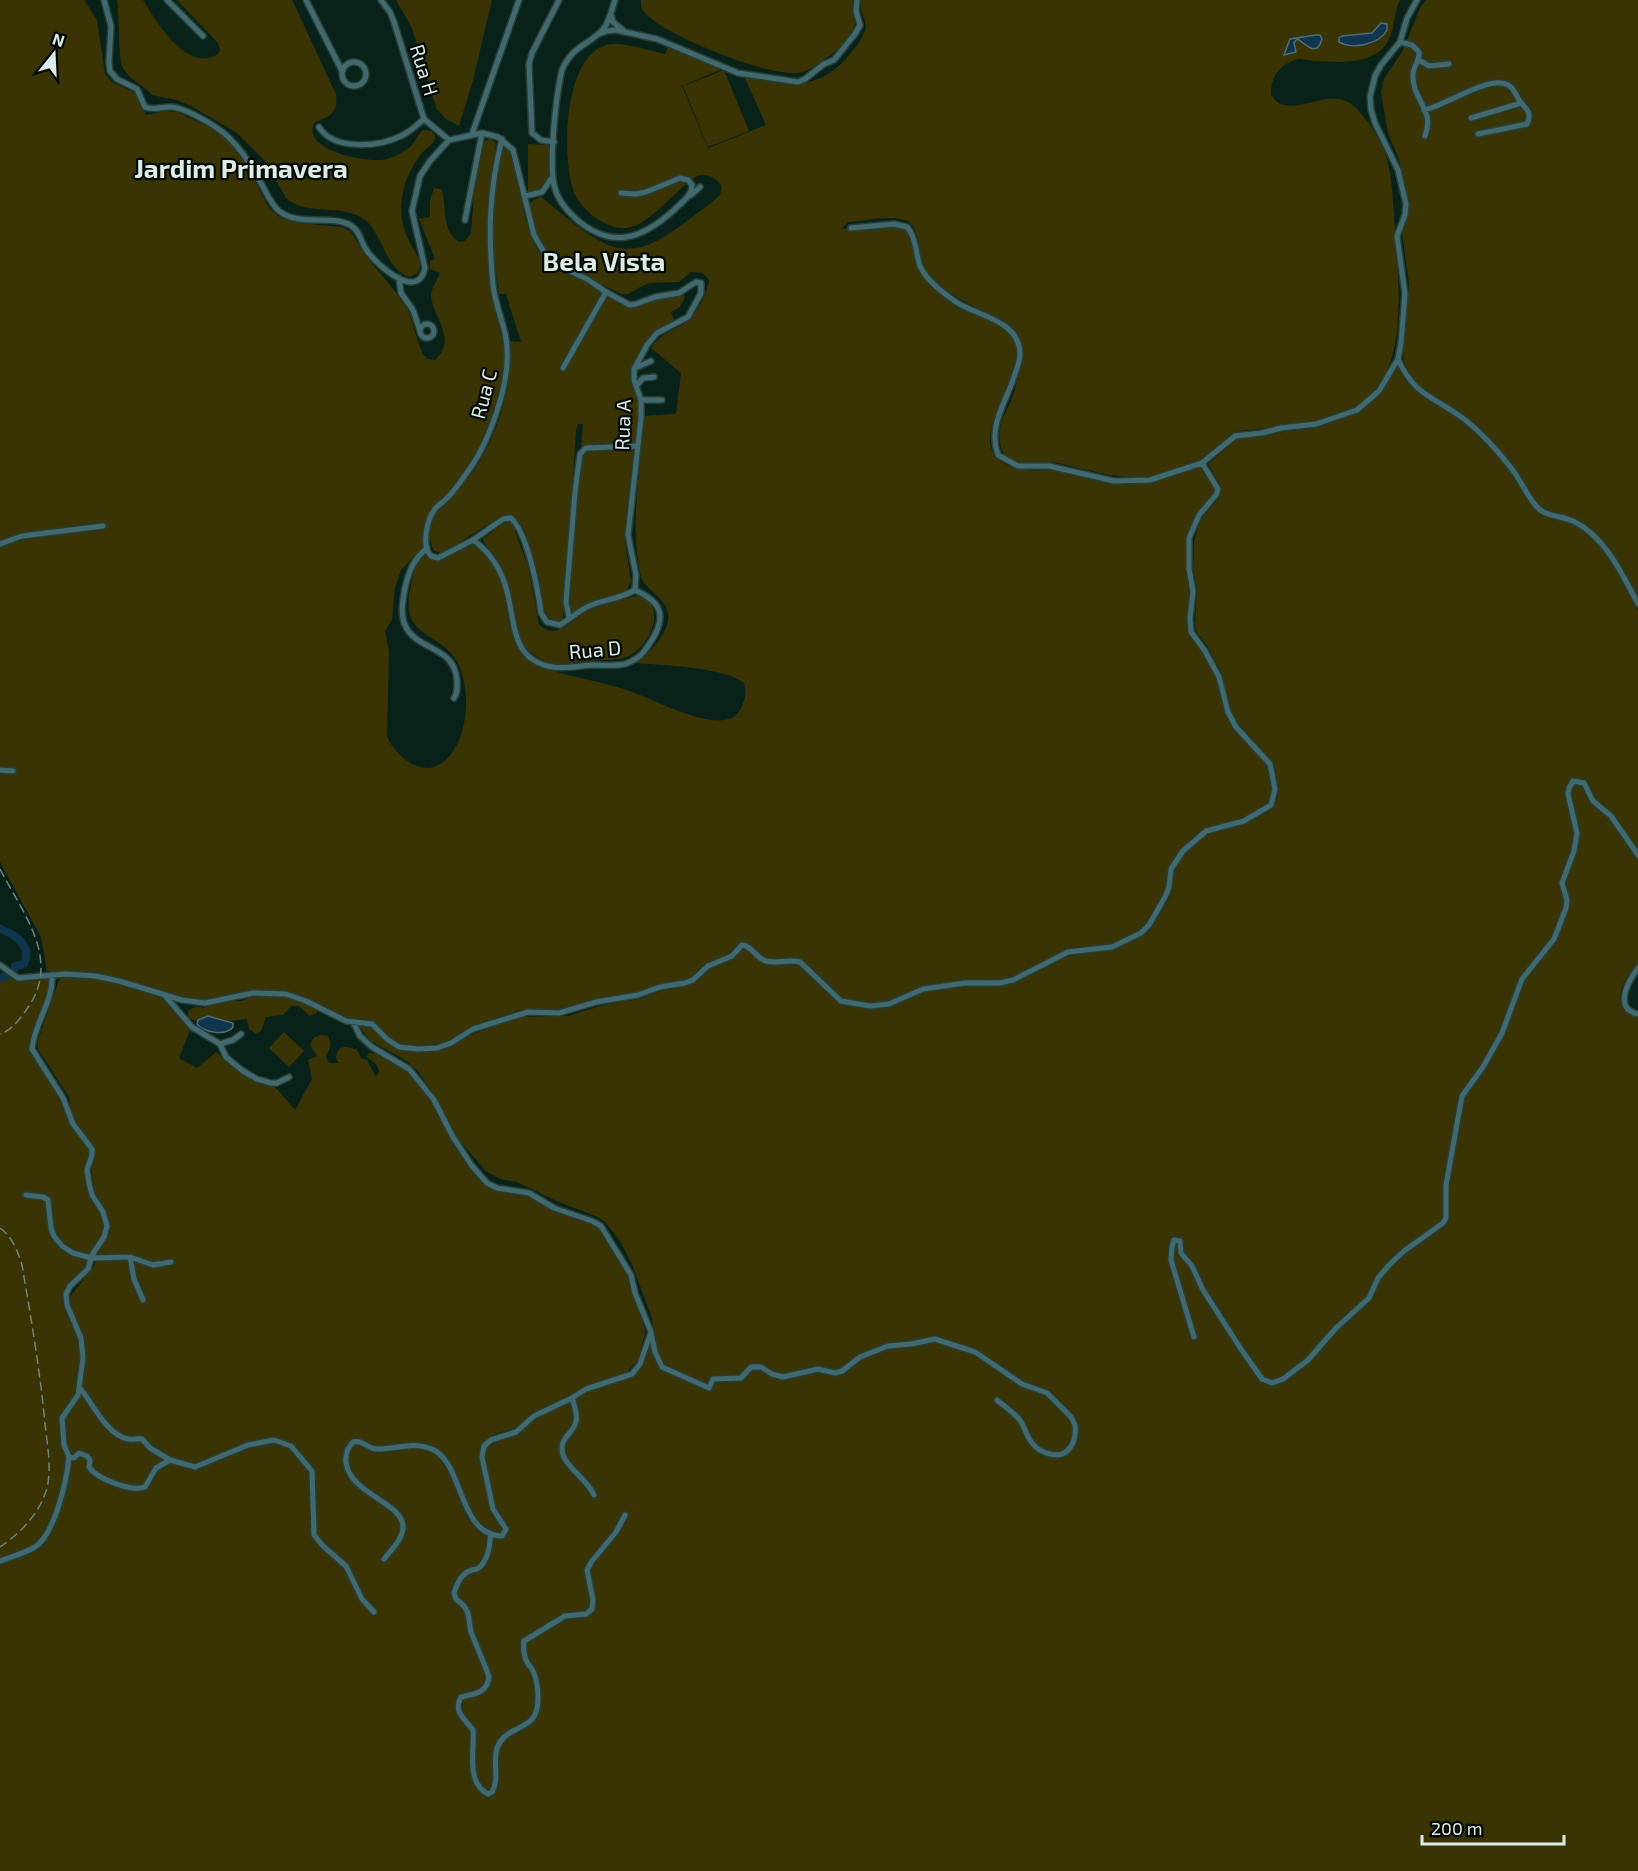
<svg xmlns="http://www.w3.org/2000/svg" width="1638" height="1871" font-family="'Exo 2',sans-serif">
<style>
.green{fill:#3a3404}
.water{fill:#0f364d;stroke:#4d6d7b;stroke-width:1.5}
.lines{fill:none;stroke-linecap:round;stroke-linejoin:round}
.river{stroke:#0f364d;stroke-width:8}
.street-casing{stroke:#263e37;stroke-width:8}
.street{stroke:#42696d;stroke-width:5}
.rail{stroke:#6f847d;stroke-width:1.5;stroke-dasharray:9 4.5;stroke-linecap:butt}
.labels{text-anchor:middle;stroke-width:4.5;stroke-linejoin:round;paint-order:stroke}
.street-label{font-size:20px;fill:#ddede6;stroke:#020906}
.district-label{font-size:26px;font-weight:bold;fill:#ddede6;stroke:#020906}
</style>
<rect width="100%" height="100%" fill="#08221a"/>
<path class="green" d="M0,0h84l13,20 8,54 7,8 23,11 11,22 20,-4 11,1 36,17 14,10 16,18 25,50 10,9 20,7 44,4 9,5 13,22 26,31 18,25 14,43 5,6 8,1c23,-22 -2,-42 -4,-64 0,-8 6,-15 9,-23l-10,-4v-8l5,-2 -16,-40 11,-2v-16l4,-13 7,1c7,17 -1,40 18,53l6,-1 6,-8 4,-53 8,-38 7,-3 6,4 -8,54 -1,34 5,68 12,44v27l-4,18 -6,25 -20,44 -16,25 -26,27 -7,17 -2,21 -22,23 -6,17 -3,33 -7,11 4,21 -2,85c9,19 34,41 55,26 28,-20 31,-80 12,-106 -22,-28 -55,-21 -43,-72 3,-13 4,-23 15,-32l9,6 6,1 30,-17c9,2 12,8 17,15 26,34 11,81 46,106 31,13 66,16 98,28 22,7 93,47 108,18 5,-9 7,-18 4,-27 -18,-16 -85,-18 -109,-20 13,-8 30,-26 33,-42 3,-18 -14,-26 -23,-37 -4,-4 -5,-12 -6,-17 -9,-50 3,-101 4,-151l33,-2 5,-41 -30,-25c9,-13 18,-16 31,-23 14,-9 25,-30 27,-46l-7,-6 -11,-1 -12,10 -29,1 -8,3 -14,8h-7l-54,-27 -16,-11 -13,-18 -5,-15 -4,-16 3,-6 9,-4c21,16 42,37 67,48 32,13 60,-10 83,-27 10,-8 20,-14 29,-23l2,-8c-5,-9 -14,-13 -23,-12 -21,11 -50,52 -73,53 -22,1 -46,-19 -53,-38 -11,-35 -10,-134 34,-145 15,-4 43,6 58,9l4,-9 53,24 -40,17 26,62 58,-23 -22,-49c42,10 75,16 105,-21 6,-7 13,-15 16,-24 3,-10 -6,-20 -5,-31h540c-8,16 -4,38 -20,51 -18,14 -46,11 -67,10 -4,-1 -10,-2 -14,-2 -19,4 -29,19 -28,36 3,3 6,8 10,9 24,9 53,-21 78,7 10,12 21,27 26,42 8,25 8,51 10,77 3,51 16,142 -36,175 -35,22 -85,20 -124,27 -9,4 -13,12 -20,18 -14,12 -32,18 -49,23 -38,11 -71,-2 -108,-10 -16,-3 -55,8 -58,-20 -3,-21 6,-28 13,-47 3,-8 4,-17 7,-26 2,-9 5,-18 2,-27 -6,-21 -58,-38 -77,-54 -7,-6 -17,-14 -21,-23 -6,-13 -3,-38 -17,-45 -14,-7 -44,0 -59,1l-7,7 57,-3 8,3c6,10 6,21 10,30 5,11 17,24 25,33 17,18 58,24 73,47 23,36 -64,106 0,129 16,5 34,0 50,4 11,2 21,6 31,8 43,10 67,1 106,-14l15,20 -1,6 -21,27 -7,17 -1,24 5,31 -2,40 1,6 11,12 12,22 14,45 6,11 17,20 15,15 7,28 -4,15 -16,9 -45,15 -11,7 -19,18 -9,15 -2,21 -24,40 -31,15 -50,8 -53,27 -86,8 -34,14 -16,2 -31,-5 -36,-36 -38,-4 -25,-16h-3l-11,11 -23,10 -14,14 -6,2 -54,14 -29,4 -37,11 -13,2 -32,-1 -48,16 -18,12 -12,5 -28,3 -19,-4 -25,-22 -22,-2 -59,-26 -84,8 -17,-1 -87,-24 -54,-4 -6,-34 -41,-75z
M117,0h26c13,21 44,74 75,54l2,-4 -2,-7 -41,-43h115l44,94c2,20 -6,22 -21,28 -17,28 54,42 72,37 8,-2 19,-8 25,-14 4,-5 6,-11 11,-15l8,1 4,4c1,8 -7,12 -13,18 -16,19 -26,50 -18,75 3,12 11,22 16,34v6l-3,6 -7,3c-25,-7 -27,-43 -45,-57 -23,-18 -58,-3 -79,-22l-22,-38 -27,-27 -46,-27 -14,-6 -25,-5c-8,-10 -21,-14 -28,-25 -7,-11 -4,-53 -7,-70z
M396,0h96l-19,80 -14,46 -13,-7 -10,-11 -24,-80z
M641,0h212c-1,8 3,16 2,23 -3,14 -18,29 -29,35 -9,6 -18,14 -28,15 -30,4 -134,-38 -153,-60 -4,-4 -4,-8 -4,-13z
M1426,0h212v601l-18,-32 -40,-46 -8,-6 -20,-5 -13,-6 -41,-57 -81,-64 -12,-16 -2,-18 6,-68 -7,-51 5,-16 1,-14 -9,-43 -11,-26 -7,-41 3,-13 19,-29 18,-44z
M724,70l25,61 -41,16 -25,-61z
M528,144l21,1c0,25 8,40 -21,47z
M505,146l8,8 12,63 6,21 9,16 18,17 30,11 15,10 -44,77 5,2 42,-77 19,11 57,-12 3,4 -5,10 -9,5 4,10 -17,8 -25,38 6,39 -14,119v15l6,40 -5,10 -44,16 -11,6 -1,-15 13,-174h-5l-2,7c-3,50 -7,100 -11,149 -1,10 1,35 -4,41l-5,1 -5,-2 -6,-8 -11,-50 -10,-33 -6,-3 -2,1 -1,5 13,34 11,58c19,19 34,-7 51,-14 5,-2 45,-15 48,-14 3,0 6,2 8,4 20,14 0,48 -17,56 -14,6 -30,3 -45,5 -9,1 -18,4 -27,3 -9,-1 -19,-6 -25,-11 -23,-16 -18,-52 -27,-76 -5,-13 -13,-24 -21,-35l-1,-3 25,-19 -2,-4h-5l-58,37 -9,-2c-6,-11 -5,-25 0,-36 5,-11 20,-20 28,-29 33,-39 51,-95 48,-145l11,1 -15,-48h-7c-8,-49 -10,-99 3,-147z
M1397,365c19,36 41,36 69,59 21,17 40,39 55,62 4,6 6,14 11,20 8,11 23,8 34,13 38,17 55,57 72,92v352c-11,13 -24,29 -14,46l14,7v855h-1638v-889l9,-7c13,9 27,4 42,2l-4,22 -10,24 -7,30 36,53 23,41v12l-3,7 -1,10 4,19 11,18 5,14 -3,8 -12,18 -6,17 -19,18 -3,7 2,6 5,-3 26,-33 3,-12 11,-19 1,-11 -3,-10 -9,-13 -4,-12 -3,-20 5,-12v-7l-19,-26 -6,-13 -2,-13 -31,-48v-9l21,-60 5,-3 46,3 51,16 30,32 -12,30 18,10 19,-16c18,15 34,33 59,35l20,23 17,-31 -4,-19 9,-4 -7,-11c2,-9 10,-12 18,-9 4,10 2,12 -2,20l3,7h10l-3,-5c2,-14 11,-12 21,-8l4,8 6,2 9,17 3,-5 -2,-7 -10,-8 1,-4 6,1 2,-2 31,19 26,31 40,69 8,11 12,7 37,8 68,29 30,49 16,48 1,11 -8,27 -11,12 -33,11 -60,29 -16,14 -27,9 -9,9 -3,11 11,49 3,10 11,13 -1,6c-47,-11 -35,-79 -74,-90 -16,-4 -31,2 -47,2 -10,0 -17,-7 -27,-7l18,11 49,-2 15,5 21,34 5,17 6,15 21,17 14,2 3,-2 3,-10 -13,-16 -12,-57 4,-7 29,-12 18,-16 56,-28 42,-13 8,-10 12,-34 -1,-15 -21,-56 -11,-21 -14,-18 -8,-6 -39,-15 -42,-20 -17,-3 -14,-8 -29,-33 -16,-33 -24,-35 -12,-10 -34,-19 -15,-18 13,2 23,21 11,4 24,1 22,-4 24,-13 46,-17 49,-1 39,-12 33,-5 21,-8 26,-5 8,-4 17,-14 23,-11 8,-9 7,2 10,12 41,4 37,36 37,7 13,-3 35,-14 13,-3 32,-4 42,-1 58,-28 62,-16 15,-6 5,-4 20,-33 5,-30 14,-19 18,-13 11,-5 34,-9 20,-12 6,-12 -5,-34 -39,-45 -5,-11 -9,-37 -12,-23 -12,-16 -1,-6 2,-38 -4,-18 1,-28 7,-22 18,-21 3,-10 -14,-24 29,-25 85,-13 43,-18 15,-15z
M254,995l35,1 28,13v4l-7,3 -11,-10h-8l-8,9 -17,2 -5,14 -5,3 -7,-5 -2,-10 -18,2 -21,-5 -11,6 -9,-5v-6l9,-5 7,2 18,-7h20z
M284,1032l20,19 -15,16 -20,-19z"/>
<path class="water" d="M1381,23l6,1v6c-7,14 -34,20 -48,12v-4l3,-2 30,-3z
M1316,35h4l2,4c-6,20 -16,4 -25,0l-3,4 2,9 -12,3 6,-16z
M208,1016l25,7v4c-7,9 -29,6 -36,-3l1,-4z"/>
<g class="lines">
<path class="river" d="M0,929c15,5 33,18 24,35l-9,2 -2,7 -13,5"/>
<g class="street-casing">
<path id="street" d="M104,0l7,26 -2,36 1,9 7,8 20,10 8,18c10,4 17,-1 27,0 12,1 35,14 45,21 21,14 33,36 45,57 5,9 9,19 17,26 20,16 50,3 71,14 10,5 11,18 17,26 10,14 51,51 58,17l-13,-57 8,-35 10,-15 19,-21 33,-7 16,4 15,13 21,85 13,22 8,7 32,15 19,13 24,13 6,-1 19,-7 24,-4 17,-11 5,1v10l-13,24 -31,16 -10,12 -13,24v11l7,20v18l-13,117 8,40 -1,15
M167,0l36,36
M306,0l36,71
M381,0l9,12 4,10 30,97 25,21
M615,0c-3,9 -5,19 -10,27 -14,18 -32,17 -43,43 -6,25 -13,90 -8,115 3,14 12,25 22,34 36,31 66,20 98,-9 8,-8 18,-14 18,-25l-4,-5 -8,-2 -34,14 -10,2 -15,-1
M611,15l2,7 10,8
M599,34l8,-3 9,-1 41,9 81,34 60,9 7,-3 19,-15 10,-4 21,-26 5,-9 -4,-14 1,-11
M1400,42l12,3 7,7c1,9 -6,14 -6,23 -1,16 10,27 14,41 2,7 0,14 -2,20
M1419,60l10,6 20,-2
M342 74a12 12 0 1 1 24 0a12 12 0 1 1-24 0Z
M1424,110c19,-3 66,-36 84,-25 6,3 8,10 11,15 6,9 14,11 8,24l-49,10
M1471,118l50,-15
M319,127c15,24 60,20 82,9 9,-4 16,-11 23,-17
M472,134l47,-134
M554,142l-13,-2 -9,-7 -3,-69 3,-11 27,-53
M691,195l9,-8
M525,196l17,-4 9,-13
M465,220l17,-87
M851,228l43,-4 13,3c9,10 9,27 13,39 6,14 23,27 36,36 21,14 64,18 64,52 0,9 -5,18 -7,26 -9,25 -25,48 -15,75l20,11h31l65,15 36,-1 52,-17 33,-27 27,-3 19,-5 35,-4 41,-14 22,-19 19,-32 3,-16 4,-49 -8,-58 8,-21 1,-11 -8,-34 -23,-47 -4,-13 -1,-13 5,-21 6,-11 19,-23 7,-24 10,-18
M399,278l2,15 12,17 7,21
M420 331a7 7 0 1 1 14 0a7 7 0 1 1-14 0Z
M1398,359c16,37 37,38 66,60 18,14 34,32 48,50 9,12 15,27 25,38 9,10 27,9 38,15 31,16 47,52 63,82
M563,368l43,-76
M635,368l16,-7
M636,386l7,-8 11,-1
M641,400h21
M473,540c16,11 28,29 33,48 10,32 3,72 47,79 12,2 25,-1 37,-2 21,-1 33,5 51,-10 5,-5 7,-10 11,-15 15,-25 9,-38 -17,-50 -15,9 -30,9 -46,16 -11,5 -19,13 -29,19l-13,-3 -6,-9c-3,-23 -13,-79 -30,-95l-8,1 -30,21 -35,18 -7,-2c-10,-10 -4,-37 4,-47 3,-4 7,-6 10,-9 10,-9 18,-22 26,-33 11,-16 19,-35 25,-53 9,-26 15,-54 9,-81 -4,-16 -10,-31 -12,-48 -5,-52 -4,-95 9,-146
M0,544l22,-8 81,-10
M427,548c-14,12 -18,23 -22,40 -2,11 -5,26 0,37 11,26 49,20 52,55 0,7 1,13 -3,18
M569,617l-3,-15 9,-110 5,-38 6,-6 52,-2
M0,770l13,1
M0,965l18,13 48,-4 29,2 24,5 63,19 23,3 48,-10 33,1 20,7 40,20 26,3 15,15 12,8 19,2 19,-1 14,-5 22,-14 55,-17 31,1 37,-11 42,-7 22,-8 25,-4 8,-3 15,-14 24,-10 10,-11c11,1 13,13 24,16 11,3 22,-2 34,1l41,39 29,5 19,-2 34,-15 42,-6h34l14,-3 55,-28 44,-5 29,-14 8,-8 16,-28 4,-10 2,-18 12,-18 23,-20 38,-10 27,-16 4,-16 -5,-25 -34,-37 -8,-15 -9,-35 -14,-26 -14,-19 -1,-14 3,-27 -4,-22v-31l10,-23 17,-20 2,-6 -16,-26
M1638,968c-10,13 -25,41 0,46
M52,975c2,26 -18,48 -20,74l31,49 10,26 19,25v6l-5,15 2,13 3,12 11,17 4,14 -3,11 -12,18 -4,14 -18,17 -4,8 1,11 14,33 2,20 -5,37 -16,23 2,27 5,12 5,1 5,-5 8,3 3,4 -1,7c8,12 42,25 56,20l11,-19 14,-8 25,7 53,-22 26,-5 17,6 21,25 2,64 9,11 23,20 16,33 12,13
M166,997l26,30 28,17 6,13 17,14 14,8 14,4h6l12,-6
M353,1022l7,14 12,11 37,22 5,6 20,25 19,37 19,29 15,17 10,5 32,5 25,15 38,13 9,5 30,49 4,18 16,39 -11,32 -8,10 -46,15 -14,9 -38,18 -18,16 -25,8 -7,6 -2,11 11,52 13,20 -4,7c-46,-1 -37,-77 -73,-88 -17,-6 -33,1 -51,1 -10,1 -15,-10 -25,-7 -6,6 -8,12 -7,21 5,32 57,39 57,64 0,12 -12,23 -19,32
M220,1044l13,-4 8,-6
M26,1195l17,2 5,3 3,28 3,8 8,10 11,7 18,5 39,-1 23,8 18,-3
M130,1257l4,22 9,21
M651,1333l4,19 7,15 47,21 4,-9 28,-1 10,-11h10l11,7 11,3 35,-8 17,4 7,-2 18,-14 28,-11 23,-2 24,-5 40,13 47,32 25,9 24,24 4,8c1,9 0,19 -8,26 -9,8 -27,2 -34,-7 -7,-7 -8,-18 -14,-25 -6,-7 -15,-13 -22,-19
M1194,1337l-23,-77 1,-13 2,-7 6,1 1,12 11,13 11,24 38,59 21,30 10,4 11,-4 25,-19 28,-32 33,-30 9,-20 12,-14 14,-13 39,-28 3,-5v-33l16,-89 21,-29 19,-34 20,-54 32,-40 12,-31 1,-8 -5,-17 12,-32 3,-18 -9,-39 1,-6 4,-7 11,2 9,18 18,15 27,39
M80,1388c13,16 27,47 48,51 5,1 9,-1 14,0l8,9 20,12
M572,1398c2,7 6,16 4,23 -2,14 -18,15 -13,34 4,13 24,24 31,40
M490,1533c1,11 -2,25 -9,33 -4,4 -4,3 -9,4 -11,3 -15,14 -18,23l2,6 8,7 4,7 3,19 18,44c-1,17 -14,18 -28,21 -8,15 3,21 12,33 2,20 -8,52 15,64l4,-2c9,-15 -2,-35 8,-50 13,-19 38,-11 38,-43 0,-9 -1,-20 -5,-28 -1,-4 -3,-4 -5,-7 -4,-6 -5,-16 -4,-23l41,-25 21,-2 6,-5 1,-9 -6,-30 5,-9 24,-29 9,-17
M0,1561c11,-4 25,-8 35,-14 20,-13 32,-68 34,-90"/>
</g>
<use href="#street" class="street"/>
<path class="rail" d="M0,869c23,45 62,91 27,140 -7,10 -16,22 -27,25
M0,1228c12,8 18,24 22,37 9,53 18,105 23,159 2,18 6,40 3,59 -5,27 -26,49 -48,64"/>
</g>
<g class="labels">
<g class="street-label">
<text transform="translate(424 70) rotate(73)" y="7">Rua H</text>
<text transform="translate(484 394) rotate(-75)" y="7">Rua C</text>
<text transform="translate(623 425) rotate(-88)" y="7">Rua A</text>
<text transform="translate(595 650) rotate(-5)" y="7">Rua D</text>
</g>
<g class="district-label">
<text x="241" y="178">Jardim Primavera</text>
<text x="604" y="271">Bela Vista</text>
</g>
</g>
<g transform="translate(54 54) rotate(18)" stroke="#020906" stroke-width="4.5" paint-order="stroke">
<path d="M0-4.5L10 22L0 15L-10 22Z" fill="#ddede6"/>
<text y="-9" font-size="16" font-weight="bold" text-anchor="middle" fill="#ddede6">N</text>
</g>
<path d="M1422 1835v9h142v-9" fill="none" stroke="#ddede6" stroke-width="3"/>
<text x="1431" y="1835" font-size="18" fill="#ddede6" stroke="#020906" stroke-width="4.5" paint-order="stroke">200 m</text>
</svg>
